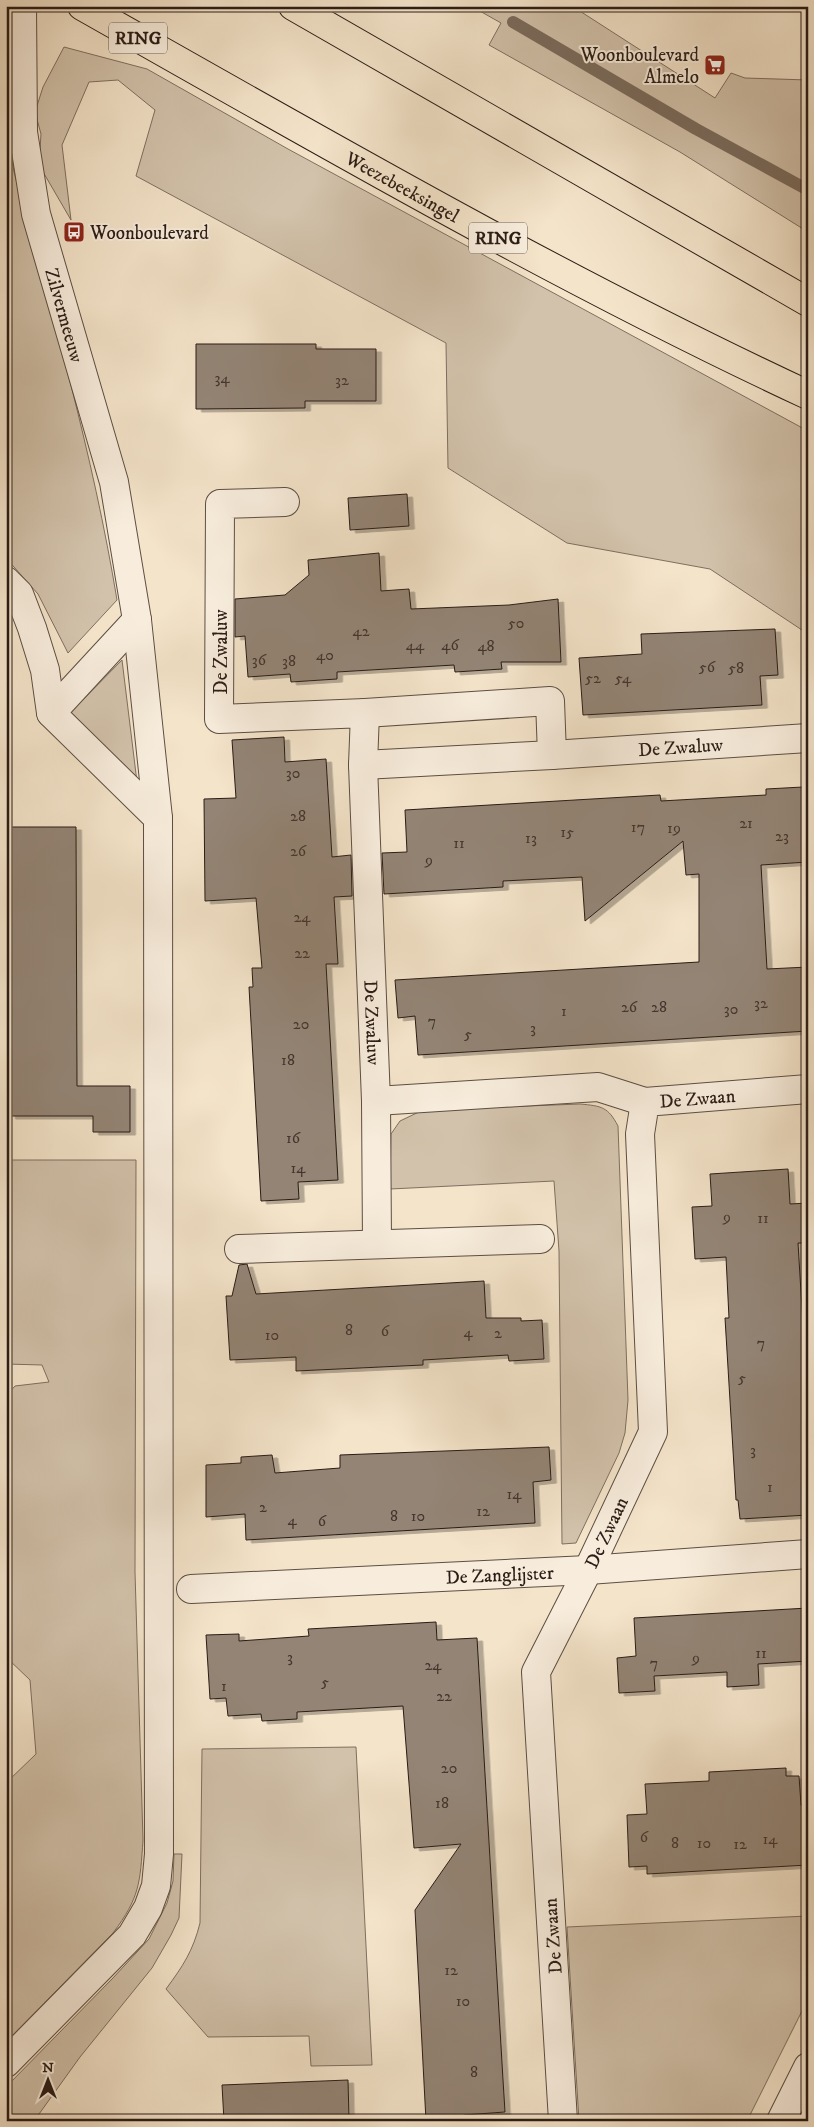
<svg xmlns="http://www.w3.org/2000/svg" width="814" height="2127" font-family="'IM FELL DW Pica',serif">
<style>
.green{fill:#d2c2ab;stroke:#7e6f60}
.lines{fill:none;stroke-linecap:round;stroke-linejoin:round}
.stream{stroke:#7a6b5d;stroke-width:12}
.building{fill:#938474;stroke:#2a1c16;filter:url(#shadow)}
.minor-casing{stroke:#5c4e43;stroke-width:30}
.major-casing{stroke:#2a1c16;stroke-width:30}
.minor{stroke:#f8eddd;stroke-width:28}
.major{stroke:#f4e4ca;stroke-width:28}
.labels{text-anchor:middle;stroke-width:4;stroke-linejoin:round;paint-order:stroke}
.number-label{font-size:16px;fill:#44362e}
.shield{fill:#f8eddd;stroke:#685b52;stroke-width:1}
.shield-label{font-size:18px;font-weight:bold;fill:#2a1c16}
.poi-label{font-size:19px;fill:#2a1c16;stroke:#f8eddd;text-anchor:end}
.street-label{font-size:19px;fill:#2a1c16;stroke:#f8eddd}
</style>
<defs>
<filter id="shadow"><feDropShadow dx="5.5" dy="3" stdDeviation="0" flood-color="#0004"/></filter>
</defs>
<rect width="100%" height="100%" fill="#f4e4ca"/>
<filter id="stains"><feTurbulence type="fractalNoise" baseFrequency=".004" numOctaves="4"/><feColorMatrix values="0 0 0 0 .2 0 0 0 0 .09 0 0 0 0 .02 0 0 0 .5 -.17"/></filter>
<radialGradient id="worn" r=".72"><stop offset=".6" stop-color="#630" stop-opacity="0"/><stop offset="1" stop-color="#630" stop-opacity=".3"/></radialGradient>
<path class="green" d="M471,6h101l143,92 16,-25 14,5 63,2v152l-128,-80 -191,-107 12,-22z
M64,47l83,22 141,80 520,282v203l-98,-65 -143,-26 -119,-75 -2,-125 -310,-167 19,-66 -37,-30 -29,2 -27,63 9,75 -32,-55 2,-31 -6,-22 8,-25z
M6,92l3,13 -1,31 6,36c38,142 79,282 103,428l-49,53 -30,-59 -32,-36z
M122,660l15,122 -72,-64z
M580,1104c22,2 28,3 38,22l10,274 -3,33 -6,20 -43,90 -14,1 -3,-293 -5,-70 -164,8 1,-55 9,-13 23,-11z
M6,1160h130l-1,412 8,268c-3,43 -3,57 -30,93l-107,109v-259l30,-29 -6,-74 -24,-23v-261l9,-10 34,-4 -7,-17 -36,-1z
M356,1747l16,318 -61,1 -2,-30 -101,1 -42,-48c17,-23 27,-38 34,-66l2,-174z
M174,1854h8l-3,64 -8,17 -19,33 -72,89 -46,64h-28v-34l107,-109 36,-39 18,-36 6,-22z
M808,1916v83l-61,122h-168l-12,-194z"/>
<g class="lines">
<path class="stream" d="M513,22l183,107 112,61"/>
</g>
<path class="building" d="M196,344h120v5h60v52h-71v7l-109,1z
M407,494l2,32 -59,4 -2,-32z
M379,553l2,38 28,-2 2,20 98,-4 49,-6 3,63h-60l1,7 -47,3 -1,-7 -117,7v7l-46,3 -1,-8 -42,3 -3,-41 -10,1v-38l50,-4 24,-20 -1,-15z
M775,629l3,46 -18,1 2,29 -179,10 -4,-57 63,-4 -1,-20z
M284,737l1,25 41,-3 6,98 19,-2 1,41 -18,1 4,67h-12l12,216 -40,2 1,17 -38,2 -12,-214h4l-1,-19h10l-6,-70 -51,3 -1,-102 32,-1 -4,-58z
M803,787l2,35h3v40l-47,3 6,104 41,-2v64l-390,24 -3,-39 -17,2 -3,-38 304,-18v-88l-13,1 -3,-34 -98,80 -3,-44 -79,4v6l-119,7 -2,-41 25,-1 -2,-42 255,-15 1,6 105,-6v-6z
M6,827h70l1,259h53v46h-37v-16h-83l-1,-21h-3z
M788,1169l2,35 18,-1v40h-10l10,164v108l-68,4 -2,-19h-2l-11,-182h4l-3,-61 -31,2 -3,-52 20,-1 -2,-32z
M247,1264l9,30 228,-13 2,37h35v3l21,-1 2,39 -35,2 -1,-6 -85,5v5l-127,6v-14l-66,3 -4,-64h6l7,-31z
M549,1447l2,33 -18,2 2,41 -289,17 -1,-26 -39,3v-52l35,-2v-6l31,-2 3,18 65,-5v-13z
M808,1608v53l-50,3 1,21 -32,2v-15l-73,4 1,15 -36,2 -2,-35 19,-2 -2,-38z
M436,1622l1,18 40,-2 26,442 2,32 -41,3v6h-38l-11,-211 46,-66 -47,4 -11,-142 -106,6v7l-35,2 -1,-7 -33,2 -2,-18 -16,1 -4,-64 33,-1v7l70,-5 -1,-7z
M786,1768v8h13l2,29h7v60l-161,9v-8l-18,1 -2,-52 20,-1 -2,-30 64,-3v-9z
M348,2080l1,39 -125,2 -2,-36z"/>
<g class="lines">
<g class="minor-casing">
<g id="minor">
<path id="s1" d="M285,502l-65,2 -1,215 146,-6 -2,52 13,336 1,143"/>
<path d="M6,581l13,13 13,34 13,42 6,43 107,105"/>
<path d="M51,713l86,-93"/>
<path d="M365,713l185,-12 2,54"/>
<path id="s2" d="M363,765l189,-10 256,-17"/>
<path d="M376,1101l222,-14 47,15"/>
<path d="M239,1249l301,-10"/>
<path id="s3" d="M191,1589l397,-19 220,-16"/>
<path d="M6,2063l126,-128 16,-27 8,-22 3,-32 -1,-1036 -21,-198 -23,-138 -78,-268 -13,-82 -1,-126"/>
<path id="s4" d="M563,2121l-27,-449 52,-102 65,-138 -13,-298 5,-32 163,-13"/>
<path d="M781,2121l27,-54"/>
</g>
</g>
<g class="major-casing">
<g id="major">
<path id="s5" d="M82,6c239,135 477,273 726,389"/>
<path d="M293,6l515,296"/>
</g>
</g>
<use href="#minor" class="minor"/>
<use href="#major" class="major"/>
</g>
<defs>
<g id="supermarket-square" transform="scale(1.125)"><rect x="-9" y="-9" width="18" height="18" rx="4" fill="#8f2418" stroke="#f8eddd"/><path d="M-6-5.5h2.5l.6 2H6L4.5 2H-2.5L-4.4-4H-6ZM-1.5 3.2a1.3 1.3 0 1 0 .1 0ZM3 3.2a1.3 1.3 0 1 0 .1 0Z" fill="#fff"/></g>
<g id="bus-square" transform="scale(1.125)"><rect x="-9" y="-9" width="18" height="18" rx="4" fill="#8f2418" stroke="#f8eddd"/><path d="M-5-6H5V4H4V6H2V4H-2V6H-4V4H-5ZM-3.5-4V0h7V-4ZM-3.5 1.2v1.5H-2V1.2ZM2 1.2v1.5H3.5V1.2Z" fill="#fff"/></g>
</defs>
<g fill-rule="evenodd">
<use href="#supermarket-square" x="715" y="65"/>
<use href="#bus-square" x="74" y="232"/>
</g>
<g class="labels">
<g class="number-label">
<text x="222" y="383">34</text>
<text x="342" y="385">32</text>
<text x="516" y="628">50</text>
<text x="361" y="636">42</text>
<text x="415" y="650">44</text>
<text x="450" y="650">46</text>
<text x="486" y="651">48</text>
<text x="325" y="660">40</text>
<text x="259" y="665">36</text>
<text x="289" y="666">38</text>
<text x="707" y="672">56</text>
<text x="736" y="673">58</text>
<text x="593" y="683">52</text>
<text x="623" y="683">54</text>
<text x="293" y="778">30</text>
<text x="298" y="821">28</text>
<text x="746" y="828">21</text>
<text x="638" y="832">17</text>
<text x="674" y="833">19</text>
<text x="567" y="837">15</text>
<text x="782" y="841">23</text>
<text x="531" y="843">13</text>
<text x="459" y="848">11</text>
<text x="298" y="856">26</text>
<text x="429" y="865">9</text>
<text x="302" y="922">24</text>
<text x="302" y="958">22</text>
<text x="761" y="1008">32</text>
<text x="629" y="1012">26</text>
<text x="659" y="1012">28</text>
<text x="731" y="1014">30</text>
<text x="564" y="1016">1</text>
<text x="432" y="1026">7</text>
<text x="301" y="1029">20</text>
<text x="533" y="1033">3</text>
<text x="468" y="1039">5</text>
<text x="288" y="1065">18</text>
<text x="293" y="1143">16</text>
<text x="298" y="1173">14</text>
<text x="727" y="1222">9</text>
<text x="763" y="1223">11</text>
<text x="349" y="1335">8</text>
<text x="385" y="1336">6</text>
<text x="468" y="1337">4</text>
<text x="498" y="1338">2</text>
<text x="272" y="1340">10</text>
<text x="761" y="1348">7</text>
<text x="742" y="1383">5</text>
<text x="753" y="1455">3</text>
<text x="770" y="1492">1</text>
<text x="514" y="1499">14</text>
<text x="263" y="1512">2</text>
<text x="483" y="1516">12</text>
<text x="394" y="1521">8</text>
<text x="418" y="1521">10</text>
<text x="292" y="1525">4</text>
<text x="322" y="1526">6</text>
<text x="761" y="1658">11</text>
<text x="290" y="1662">3</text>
<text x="696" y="1663">9</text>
<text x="654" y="1668">7</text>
<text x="433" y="1670">24</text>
<text x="325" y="1687">5</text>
<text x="224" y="1691">1</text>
<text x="444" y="1701">22</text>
<text x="449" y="1773">20</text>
<text x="442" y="1808">18</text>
<text x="644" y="1842">6</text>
<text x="770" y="1844">14</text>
<text x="675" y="1848">8</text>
<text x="704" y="1848">10</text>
<text x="740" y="1849">12</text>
<text x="451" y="1975">12</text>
<text x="463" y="2006">10</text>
<text x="474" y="2077">8</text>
</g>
<g class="shield">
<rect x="109" y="22.5" width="58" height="31" rx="4"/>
<rect x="469" y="222.5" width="58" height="31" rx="4"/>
</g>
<g class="shield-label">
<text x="138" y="44">RING</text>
<text x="498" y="244">RING</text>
</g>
<g class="poi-label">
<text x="699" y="61">Woonboulevard<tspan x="699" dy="22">Almelo</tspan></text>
<text x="90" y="239" text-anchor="start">Woonboulevard</text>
</g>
<g class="street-label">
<text dy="7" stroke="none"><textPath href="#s5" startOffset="368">Weezebeeksingel</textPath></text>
<text transform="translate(65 315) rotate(74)" y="7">Zilvermeeuw</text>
<text transform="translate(220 652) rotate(-90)" y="7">De Zwaluw</text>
<text dy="7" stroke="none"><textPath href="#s2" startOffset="318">De Zwaluw</textPath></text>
<text dy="7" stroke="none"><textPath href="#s1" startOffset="736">De Zwaluw</textPath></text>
<text dy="7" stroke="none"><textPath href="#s4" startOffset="1100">De Zwaan</textPath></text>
<text dy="7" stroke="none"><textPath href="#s4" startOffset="606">De Zwaan</textPath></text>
<text dy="7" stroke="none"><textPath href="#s3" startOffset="309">De Zanglijster</textPath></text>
<text transform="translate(552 1936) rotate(-94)" y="7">De Zwaan</text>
</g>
</g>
<rect width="814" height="2127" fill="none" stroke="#f4e4ca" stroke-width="25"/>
<rect x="8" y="8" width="799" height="2112" fill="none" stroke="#2a1c16" stroke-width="2.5"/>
<rect x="12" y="12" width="789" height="2102" fill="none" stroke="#2a1c16"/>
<g transform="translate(48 2080)" stroke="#f8eddd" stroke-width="4" paint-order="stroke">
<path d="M0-4L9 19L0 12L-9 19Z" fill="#2a1c16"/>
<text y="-8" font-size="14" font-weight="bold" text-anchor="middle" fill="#2a1c16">N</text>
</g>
<rect width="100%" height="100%" filter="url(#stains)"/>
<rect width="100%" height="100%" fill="url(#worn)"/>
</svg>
